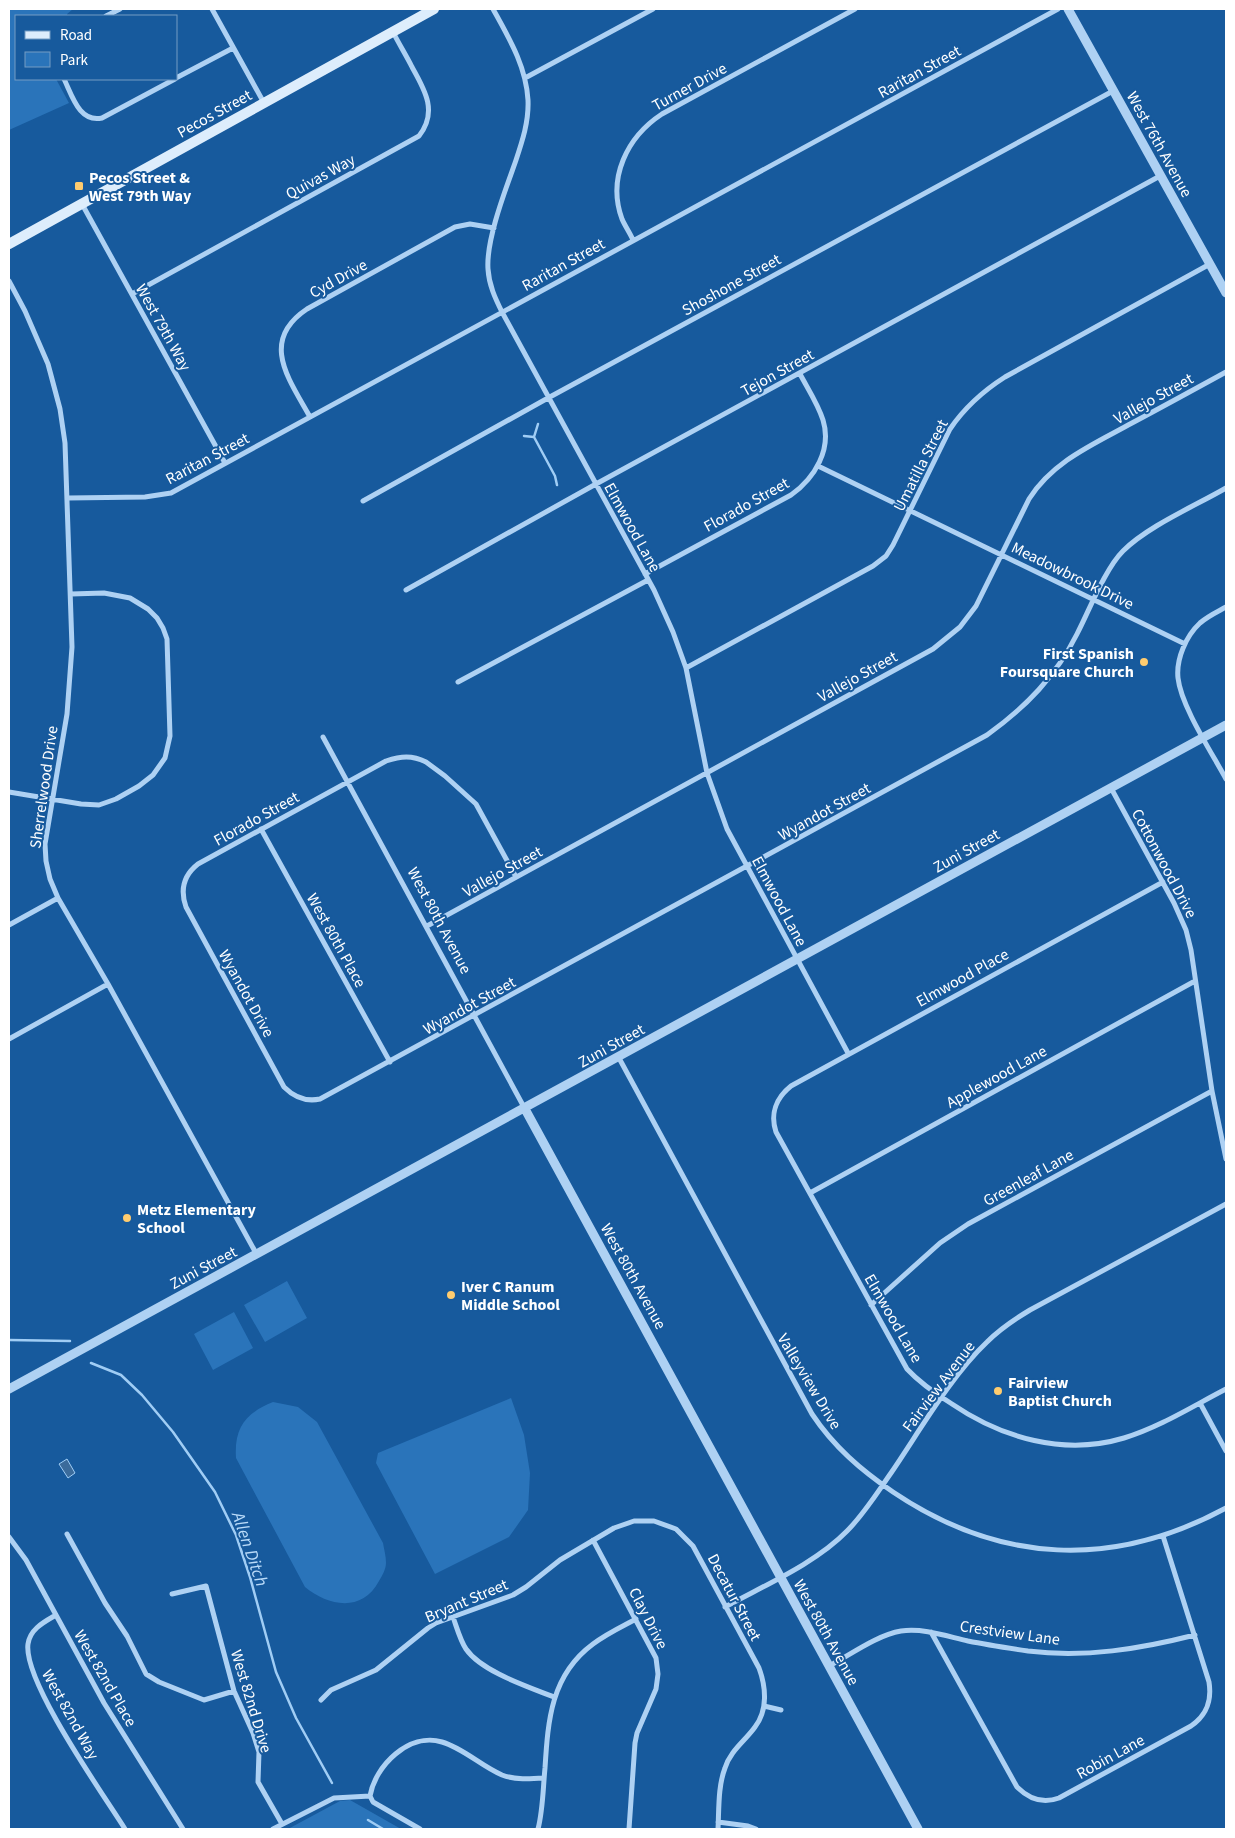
<svg xmlns="http://www.w3.org/2000/svg" width="1235" height="1838" font-family="'Source Sans 3',sans-serif">
<style>
.green{fill:#2a74ba}
.water{fill:#3b6b9b;stroke:#a0cdf5}
.lines{fill:none;stroke-linecap:round;stroke-linejoin:round}
.stream{stroke:#a0cdf5;stroke-width:2.5}
.minor{stroke:#aed1f3;stroke-width:5}
.tertiary{stroke:#aed1f3;stroke-width:9}
.secondary{stroke:#ddedfc;stroke-width:10}
.poi-dot{fill:#ffcc6f;stroke:#175a9d;stroke-width:2}
.labels{text-anchor:middle;stroke-width:4;stroke-linejoin:round;paint-order:stroke}
.street-label{font-size:16px;fill:#fff;stroke:#175a9d}
.poi-label{font-size:16px;font-weight:bold;fill:#fff;stroke:#175a9d;text-anchor:start}
.water-label{font-size:18px;font-style:italic;fill:#badbf9;stroke:#175a9d}
</style>
<rect width="100%" height="100%" fill="#175a9d"/>
<path class="green" d="M9,9h64l-6,5v2h-51v63h40l13,24 -60,27z
M287,1281l20,37 -42,24 -21,-37z
M234,1312l19,36 -40,22 -19,-36z
M511,1398l13,37 6,38 -2,37 -19,27 -74,37 -59,-111 2,-10z
M273,1402l25,5 19,15 66,121c1,6 3,13 3,20 0,6 -4,13 -7,18 -17,32 -51,25 -74,6l-69,-129c-2,-31 10,-45 37,-56z
M350,1800l51,29h-113l52,-28z"/>
<path class="water" d="M67,1459l8,14 -7,5 -9,-14z"/>
<g class="lines">
<path class="stream" d="M538,424l-4,13 21,39 2,9
M524,436l10,1
M9,1340l61,1
M91,1363l30,12 21,20 31,37 42,60 21,43 14,42 26,95 20,46 36,65
M368,1820l15,9"/>
<path class="minor" d="M212,9l52,94
M493,9c16,29 33,57 35,91 1,22 -6,42 -13,63 -10,28 -29,77 -27,106 1,16 7,29 14,43l152,278 19,42 13,36 21,105 20,56 121,224
M106,16l14,-7
M176,78l57,-30
M525,78l128,-69
M64,79c8,16 15,44 38,39l73,-39
M82,204l143,259
M633,240c-3,-7 -8,-14 -11,-21 -15,-41 5,-82 40,-105l193,-105
M9,281l16,30 23,53 12,45 5,34 7,204 -5,67 -22,130 1,17 4,18 8,19 50,86 149,271
M132,294l287,-158c19,-24 6,-46 -7,-69 -6,-12 -13,-23 -19,-35
M310,417c-21,-38 -51,-76 -3,-108l148,-82 15,-3 24,4
M818,466l367,178
M68,498l77,-1 26,-4 887,-484
M363,501l185,-103 565,-307
M645,574l146,-79c24,-17 41,-46 32,-75 -5,-16 -15,-31 -23,-46
M406,590l190,-106 564,-308
M1226,607c-9,5 -18,9 -26,16 -14,13 -24,36 -22,55 3,28 34,75 48,101
M686,668l187,-102 13,-10 7,-11 57,-116c15,-22 33,-38 55,-52l205,-113
M458,682l190,-102
M323,737l202,372
M1111,788l63,115 12,27 5,20 21,141 14,68
M9,792l72,12 18,1 17,-6 23,-13 14,-11 12,-17 5,-22 -3,-97 -4,-11 -6,-10 -9,-9 -18,-11 -26,-5 -33,1
M261,829l129,233
M516,877l-40,-73 -31,-28 -19,-14c-14,-7 -25,-6 -40,-1l-188,103c-14,11 -18,26 -12,43l98,180c11,11 22,15 36,12l667,-364c39,-28 69,-59 90,-101 12,-23 28,-65 46,-83 25,-25 72,-45 103,-63
M1163,882l-372,204c-15,12 -21,28 -15,46l131,237c13,14 29,25 45,35 50,34 112,52 172,34 36,-11 69,-32 102,-49
M9,925l49,-27
M427,926l506,-277 27,-22 16,-21 53,-107c24,-38 65,-55 103,-76 32,-17 63,-34 94,-51
M9,1039l99,-55
M619,1058l193,356c22,33 49,56 81,78 107,72 220,77 333,16
M810,1193l385,-212
M871,1305l69,-62 28,-19 244,-133
M1200,1403l26,48
M67,1534l38,69 22,33 19,38 13,8 45,18 30,-9
M9,1537l17,23 78,143 79,126
M593,1540l63,118 2,16 -2,15 -19,44 -2,10 -6,86
M172,1594l34,-8 28,105 19,42 6,19 -1,30 24,42
M725,1607c40,-22 91,-44 122,-76 17,-17 30,-38 44,-58 28,-41 60,-97 96,-131 13,-13 28,-23 43,-32l196,-106
M56,1615c-12,7 -26,14 -28,29 -5,37 75,150 97,185
M453,1617c4,11 7,23 13,32 16,23 63,38 88,48
M931,1632l86,155c12,12 26,17 42,11l132,-72c16,-11 21,-25 18,-44l-46,-146
M829,1666c21,-11 48,-31 72,-35 23,-3 45,5 67,10 20,4 40,7 60,10 57,7 112,-2 167,-16
M321,1700l10,-10 45,-20 52,-42 8,-5 77,-28 13,-8 34,-27 54,-32 20,-7h20l22,8 17,17 66,122c7,19 9,42 -4,59 -10,14 -25,24 -30,41 -7,18 -6,41 -7,61
M764,1706l17,4
M370,1796c5,-30 39,-64 72,-54 21,6 39,24 60,33 13,5 28,4 42,3
M370,1796l3,6 47,27
M718,1822l30,4 8,3
M273,1829l61,-31 36,-2
M538,1829c5,-19 5,-41 7,-61 3,-48 6,-93 48,-124 13,-10 28,-17 43,-25"/>
<path class="tertiary" d="M1068,9l158,284
M525,1109l393,720
M9,1389l1217,-664"/>
<path class="secondary" d="M9,244l425,-235"/>
</g>
<g class="poi-dot">
<rect x="74" y="181" width="10" height="10" rx="2.5"/>
<circle cx="1144" cy="662" r="5"/>
<circle cx="127" cy="1218" r="5"/>
<circle cx="451" cy="1295" r="5"/>
<circle cx="998" cy="1391" r="5"/>
</g>
<g class="labels">
<g class="street-label">
<text transform="translate(919 71) rotate(-29)" y="6">Raritan Street</text>
<text transform="translate(689 86) rotate(-29)" y="6">Turner Drive</text>
<text transform="translate(214 113) rotate(-29)" y="6">Pecos Street</text>
<text transform="translate(1160 144) rotate(61)" y="6">West 76th Avenue</text>
<text transform="translate(320 176) rotate(-29)" y="6">Quivas Way</text>
<text transform="translate(563 264) rotate(-29)" y="6">Raritan Street</text>
<text transform="translate(338 278) rotate(-29)" y="6">Cyd Drive</text>
<text transform="translate(731 284) rotate(-29)" y="6">Shoshone Street</text>
<text transform="translate(164 327) rotate(61)" y="6">West 79th Way</text>
<text transform="translate(777 372) rotate(-29)" y="6">Tejon Street</text>
<text transform="translate(1153 398) rotate(-29)" y="6">Vallejo Street</text>
<text transform="translate(207 458) rotate(-28)" y="6">Raritan Street</text>
<text transform="translate(920 465) rotate(-63)" y="6">Umatilla Street</text>
<text transform="translate(746 504) rotate(-29)" y="6">Florado Street</text>
<text transform="translate(633 527) rotate(61)" y="6">Elmwood Lane</text>
<text transform="translate(1073 575) rotate(26)" y="6">Meadowbrook Drive</text>
<text transform="translate(857 676) rotate(-29)" y="6">Vallejo Street</text>
<text transform="translate(43 787) rotate(-82)" y="6">Sherrelwood Drive</text>
<text transform="translate(824 811) rotate(-29)" y="6">Wyandot Street</text>
<text transform="translate(256 818) rotate(-29)" y="6">Florado Street</text>
<text transform="translate(966 850) rotate(-29)" y="6">Zuni Street</text>
<text transform="translate(1165 863) rotate(62)" y="6">Cottonwood Drive</text>
<text transform="translate(502 871) rotate(-29)" y="6">Vallejo Street</text>
<text transform="translate(780 901) rotate(62)" y="6">Elmwood Lane</text>
<text transform="translate(440 920) rotate(62)" y="6">West 80th Avenue</text>
<text transform="translate(337 940) rotate(61)" y="6">West 80th Place</text>
<text transform="translate(962 977) rotate(-29)" y="6">Elmwood Place</text>
<text transform="translate(247 993) rotate(61)" y="6">Wyandot Drive</text>
<text transform="translate(469 1005) rotate(-29)" y="6">Wyandot Street</text>
<text transform="translate(611 1045) rotate(-29)" y="6">Zuni Street</text>
<text transform="translate(996 1076) rotate(-29)" y="6">Applewood Lane</text>
<text transform="translate(1028 1177) rotate(-29)" y="6">Greenleaf Lane</text>
<text transform="translate(203 1267) rotate(-28)" y="6">Zuni Street</text>
<text transform="translate(634 1276) rotate(61)" y="6">West 80th Avenue</text>
<text transform="translate(894 1318) rotate(60)" y="6">Elmwood Lane</text>
<text transform="translate(810 1381) rotate(59)" y="6">Valleyview Drive</text>
<text transform="translate(938 1386) rotate(-53)" y="6">Fairview Avenue</text>
<text transform="translate(735 1597) rotate(62)" y="6">Decatur Street</text>
<text transform="translate(466 1600) rotate(-23)" y="6">Bryant Street</text>
<text transform="translate(649 1618) rotate(63)" y="6">Clay Drive</text>
<text transform="translate(827 1632) rotate(61)" y="6">West 80th Avenue</text>
<text transform="translate(1010 1632) rotate(8)" y="6">Crestview Lane</text>
<text transform="translate(106 1678) rotate(60)" y="6">West 82nd Place</text>
<text transform="translate(252 1701) rotate(73)" y="6">West 82nd Drive</text>
<text transform="translate(71 1714) rotate(61)" y="6">West 82nd Way</text>
<text transform="translate(1110 1756) rotate(-29)" y="6">Robin Lane</text>
</g>
<g class="poi-label">
<text x="89" y="183">Pecos Street &amp;<tspan x="89" dy="18">West 79th Way</tspan></text>
<text x="1134" y="659" text-anchor="end">First Spanish<tspan x="1134" dy="18">Foursquare Church</tspan></text>
<text x="137" y="1215">Metz Elementary<tspan x="137" dy="18">School</tspan></text>
<text x="461" y="1292">Iver C Ranum<tspan x="461" dy="18">Middle School</tspan></text>
<text x="1008" y="1388">Fairview<tspan x="1008" dy="18">Baptist Church</tspan></text>
</g>
<g class="water-label">
<text transform="translate(250 1549) rotate(71)" y="6">Allen Ditch</text>
</g>
</g>
<rect width="1235" height="1838" fill="none" stroke="#ffffff" stroke-width="20"/>
<rect x="15" y="15" width="162" height="65" fill="#175a9d" stroke="#749cc4"/>
<rect x="25" y="31" width="25" height="8" fill="#ddedfc" stroke="#749cc4"/>
<text x="60" y="40" font-size="15" fill="#ffffff">Road</text>
<rect x="25" y="52" width="25" height="15" fill="#2a74ba" stroke="#749cc4"/>
<text x="60" y="65" font-size="15" fill="#ffffff">Park</text>
</svg>
